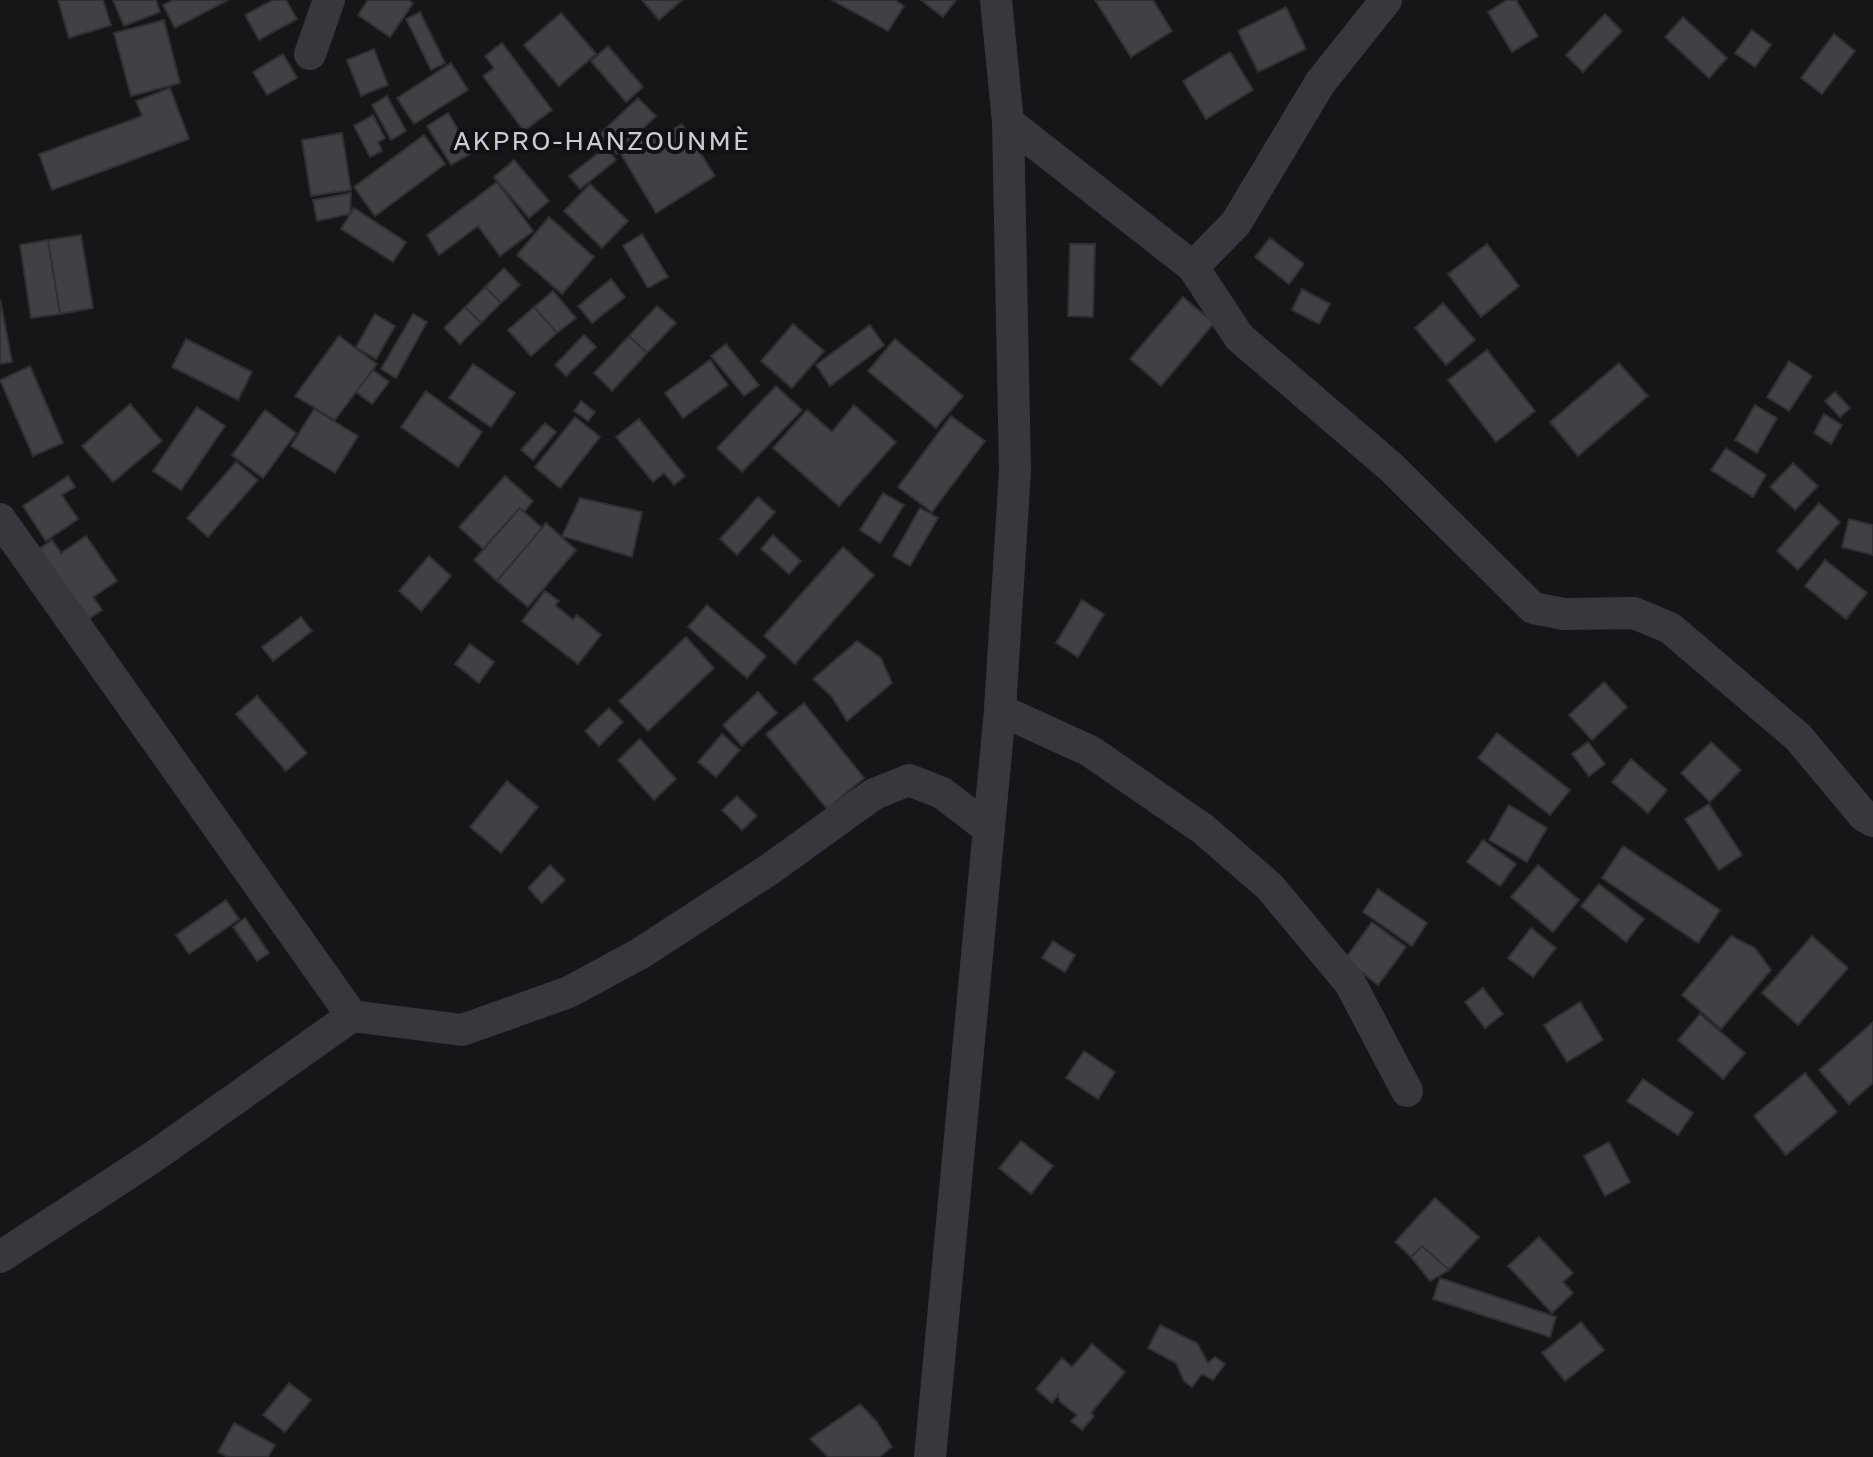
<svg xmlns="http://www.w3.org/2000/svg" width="1873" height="1457" font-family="'Golos Text',sans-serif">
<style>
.building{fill:#404145;stroke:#303034;stroke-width:2}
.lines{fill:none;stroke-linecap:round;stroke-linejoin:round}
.street{stroke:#37383d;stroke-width:32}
.labels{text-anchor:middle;stroke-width:8;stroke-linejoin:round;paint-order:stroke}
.quarter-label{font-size:26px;letter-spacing:2px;fill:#c9ccd4;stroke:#111113}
</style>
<rect width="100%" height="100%" fill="#161618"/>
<path class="building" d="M58,0h45l8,25 -42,13z
M113,0h43l4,12 -36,14z
M173,0h55l-53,28 -12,-23z
M273,0h13l11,19 -38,21 -14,-25z
M368,0h40l5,3 -23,34 -32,-22z
M642,0h40l-23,20z
M832,0h63l9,6 -16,25z
M921,0h35l-13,17z
M1095,0h58l19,31 -41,26z
M1507,0h9l22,36 -26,16 -24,-40z
M1286,7l20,42 -48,23 -20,-41z
M420,12l25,51 -14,7 -25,-51z
M561,13l35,41 -37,32 -35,-41z
M1605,14l17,17 -39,41 -17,-17z
M1683,17l44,41 -18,20 -44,-41z
M164,20l16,63 -49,13 -17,-63z
M1752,30l19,15 -16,22 -20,-14z
M1834,34l21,17 -33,43 -21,-16z
M502,43l50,67 -28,21 -41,-55 11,-8 -9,-12z
M608,46l35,41 -17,15 -35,-41z
M374,49l14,36 -27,11 -14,-36z
M1230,52l23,38 -47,29 -23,-38z
M283,54l14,24 -30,17 -14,-23z
M451,63l17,27 -54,34 -17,-26z
M170,88l19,51 -137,51 -13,-36 103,-38 -6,-15z
M387,96l19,35 -15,9 -19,-35z
M638,98l18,18 -39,38 -18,-19z
M448,113l24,40 -21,12 -24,-39z
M373,115l12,23 -7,4 4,9 -12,6 -16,-31z
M682,124l33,52 -59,37 -35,-59 30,-25 6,11z
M342,133l9,57 -40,6 -9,-56z
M424,135l21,29 -70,52 -21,-29z
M606,147l10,13 -36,29 -11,-13z
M514,160l35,41 -20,17 -35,-41z
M497,182l36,49 -33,25 -22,-30 -39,29 -12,-20z
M590,184l38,37 -26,27 -38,-37z
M351,193l-1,21 -33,7 -4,-21z
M354,208l52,34 -13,20 -52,-33z
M549,217l45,40 -32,37 -45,-39z
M642,234l26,43 -20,11 -25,-42z
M81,235l12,73 -33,6 -12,-74z
M1270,238l34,26 -15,20 -34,-27z
M48,240l12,74 -29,4 -11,-73z
M1070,244h25l-2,73 -25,-1z
M1487,244l32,42 -38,31 -33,-43z
M504,268l16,17 -19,18 -16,-16z
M611,279l14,18 -33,26 -14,-17z
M485,287l16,16 -20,20 -16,-16z
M1302,289l28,15 -11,20 -27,-14z
M553,291l23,27 -19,15 -23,-26z
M1183,297l31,26 -53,63 -31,-27z
M0,299l12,63 -12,2z
M1443,303l32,37 -29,25 -31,-37z
M657,306l19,17 -29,30 -18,-17z
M465,307l16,16 -21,21 -16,-16z
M534,307l23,26 -26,23 -23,-26z
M375,314l20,12 -19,33 -20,-12z
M413,314l14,8 -31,56 -15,-9z
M793,324l31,27 -32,37 -31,-27z
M870,325l14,20 -54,41 -14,-21z
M584,335l12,12 -30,29 -11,-11z
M339,336l38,28 -42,56 -40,-24z
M629,336l18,17 -35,38 -18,-18z
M186,339l66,33 -14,28 -66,-33z
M895,339l68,57 -27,32 -68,-57z
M726,344l33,41 -15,11 -33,-40z
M1487,350l48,61 -39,31 -48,-62z
M710,360l18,25 -45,33 -18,-25z
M1789,361l23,15 -23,35 -22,-14z
M1619,363l29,33 -70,60 -28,-34z
M473,364l42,29 -24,34 -42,-29z
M30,366l33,77 -30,13 -33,-76z
M373,370l16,12 -17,22 -16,-12z
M776,386l26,24 -60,62 -25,-24z
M426,391l56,41 -24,35 -57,-40z
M1835,392l15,16 -10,9 -15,-16z
M581,401l14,11 -7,9 -14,-10z
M130,404l32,37 -49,41 -31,-36z
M854,405l42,37 -57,64 -66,-58 34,-38 25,22z
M1755,405l22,13 -20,35 -22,-13z
M197,407l28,19 -44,64 -28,-19z
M314,409l44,27 -23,37 -44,-27z
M265,410l31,23 -33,45 -31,-23z
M1824,414l18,11 -11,19 -17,-11z
M951,416l34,25 -53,71 -34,-25z
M575,417l25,20 -40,51 -25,-21z
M639,419l46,57 -11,9 -10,-12 -11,9 -37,-45z
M545,423l11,9 -23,28 -12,-10z
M1726,448l40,27 -13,22 -42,-27z
M236,462l22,18 -50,57 -21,-19z
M1793,463l25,23 -23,24 -25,-23z
M68,476l7,11 -13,8 16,24 -32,22 -23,-35z
M505,476l28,25 -9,11 -4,-4 -37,41 -24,-22z
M883,493l21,12 -24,38 -20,-13z
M758,497l17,15 -38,43 -17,-16z
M580,498l62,14 -10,45 -70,-21z
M1819,503l21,19 -42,48 -21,-19z
M520,508l22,20 -45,53 -23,-21z
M920,508l18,10 -28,48 -17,-10z
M1849,519l24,6v30l-31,-8z
M546,523l30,27 -48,57 -31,-26z
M773,535l28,26 -12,13 -28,-25z
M86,536l31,45 -24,16 9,13 -18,12 -48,-71 16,-11 9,13z
M843,547l31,28 -79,89 -31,-28z
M429,556l22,20 -30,35 -22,-20z
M1825,560l42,33 -21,26 -41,-33z
M545,591l14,10 -4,4 18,15 4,-5 24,20 -23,29 -56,-43z
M1082,600l22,14 -26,43 -22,-14z
M707,605l59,51 -19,22 -59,-51z
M301,617l11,14 -39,30 -11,-14z
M686,637l28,31 -66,63 -29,-30z
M857,641l24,17 11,25 -45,38 -15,-24 -19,-18z
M470,644l24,18 -15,21 -24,-19z
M1604,682l23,25 -35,33 -23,-25z
M758,692l19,21 -35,33 -19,-21z
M257,696l50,57 -21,18 -50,-57z
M804,703l60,75 -37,31 -61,-75z
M609,708l14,14 -24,24 -14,-15z
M1497,733l73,57 -20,25 -72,-57z
M722,734l18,16 -24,27 -18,-15z
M640,739l36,40 -22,21 -36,-40z
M1588,742l17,22 -16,12 -17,-22z
M1711,742l30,28 -31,32 -29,-29z
M1631,759l36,31 -19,23 -36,-31z
M507,781l31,26 -37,46 -31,-26z
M737,796l20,20 -15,14 -20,-20z
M1709,804l33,51 -23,15 -34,-51z
M1509,805l38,23 -20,34 -38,-22z
M1483,840l33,24 -16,22 -33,-24z
M1623,846l97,64 -22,33 -96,-65z
M550,865l15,15 -23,23 -14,-15z
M1538,865l41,35 -26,32 -42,-35z
M1599,884l45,35 -18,23 -45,-36z
M1378,889l49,34 -15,23 -49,-34z
M226,900l13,19 -50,35 -13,-19z
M245,918l24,35 -12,8 -24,-34z
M1372,922l34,25 -28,38 -33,-26z
M1531,928l25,20 -23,29 -25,-19z
M1731,936l24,12 16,22 -50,59 -39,-34z
M1812,936l36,32 -50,57 -36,-32z
M1053,941l22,14 -10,17 -23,-14z
M1483,988l20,26 -18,14 -20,-26z
M1580,1002l23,38 -36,22 -23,-37z
M1700,1014l45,39 -22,26 -45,-39z
M1873,1022v61l-24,21 -30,-34z
M1084,1051l31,21 -17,27 -32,-21z
M1805,1073l32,39 -51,43 -32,-39z
M1643,1079l50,34 -15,22 -51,-34z
M1021,1141l32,25 -22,28 -32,-26z
M1609,1142l21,40 -25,14 -21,-40z
M1435,1198l44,39 -30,33 -27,-24 -11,11 -16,-15z
M1539,1237l34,36 -10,9 10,11 -21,20 -44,-47z
M1422,1246l27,24 -19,11 -19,-24z
M1440,1278l116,39 -6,20 -117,-38z
M1581,1322l23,28 -39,31 -23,-28z
M1160,1325l37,18 11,20 7,-6 10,7 -12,16 -11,-6 -10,13 -8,-6 -8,-18 -28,-15z
M1092,1344l33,28 -34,41 3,3 -12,14 -11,-9 6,-6 -17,-13 -2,-7 -6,8 -16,-14 26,-31 10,9z
M289,1383l22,17 -26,32 -22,-17z
M860,1404l17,18 15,25 -13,10h-51l-18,-18z
M234,1423l41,22 -7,12h-40l-10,-5z"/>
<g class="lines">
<path class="street" d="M310,54l19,-54
M1008,122l185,145 46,70 152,130 142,141 31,6 70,-1 36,15 128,109 66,79 9,5
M1193,267l43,-44 84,-140 66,-83
M0,519l352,497
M1000,710l90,41 113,78 67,58 80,96 57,108
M0,1257l153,-100 199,-141 110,14 107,-38 72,-39 129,-84 104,-75 35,-14 33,13 47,36
M930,1457l70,-747 15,-239 -7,-349 -12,-122"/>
</g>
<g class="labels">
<g class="quarter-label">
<text x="602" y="150">AKPRO-HANZOUNMÈ</text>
</g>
</g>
</svg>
